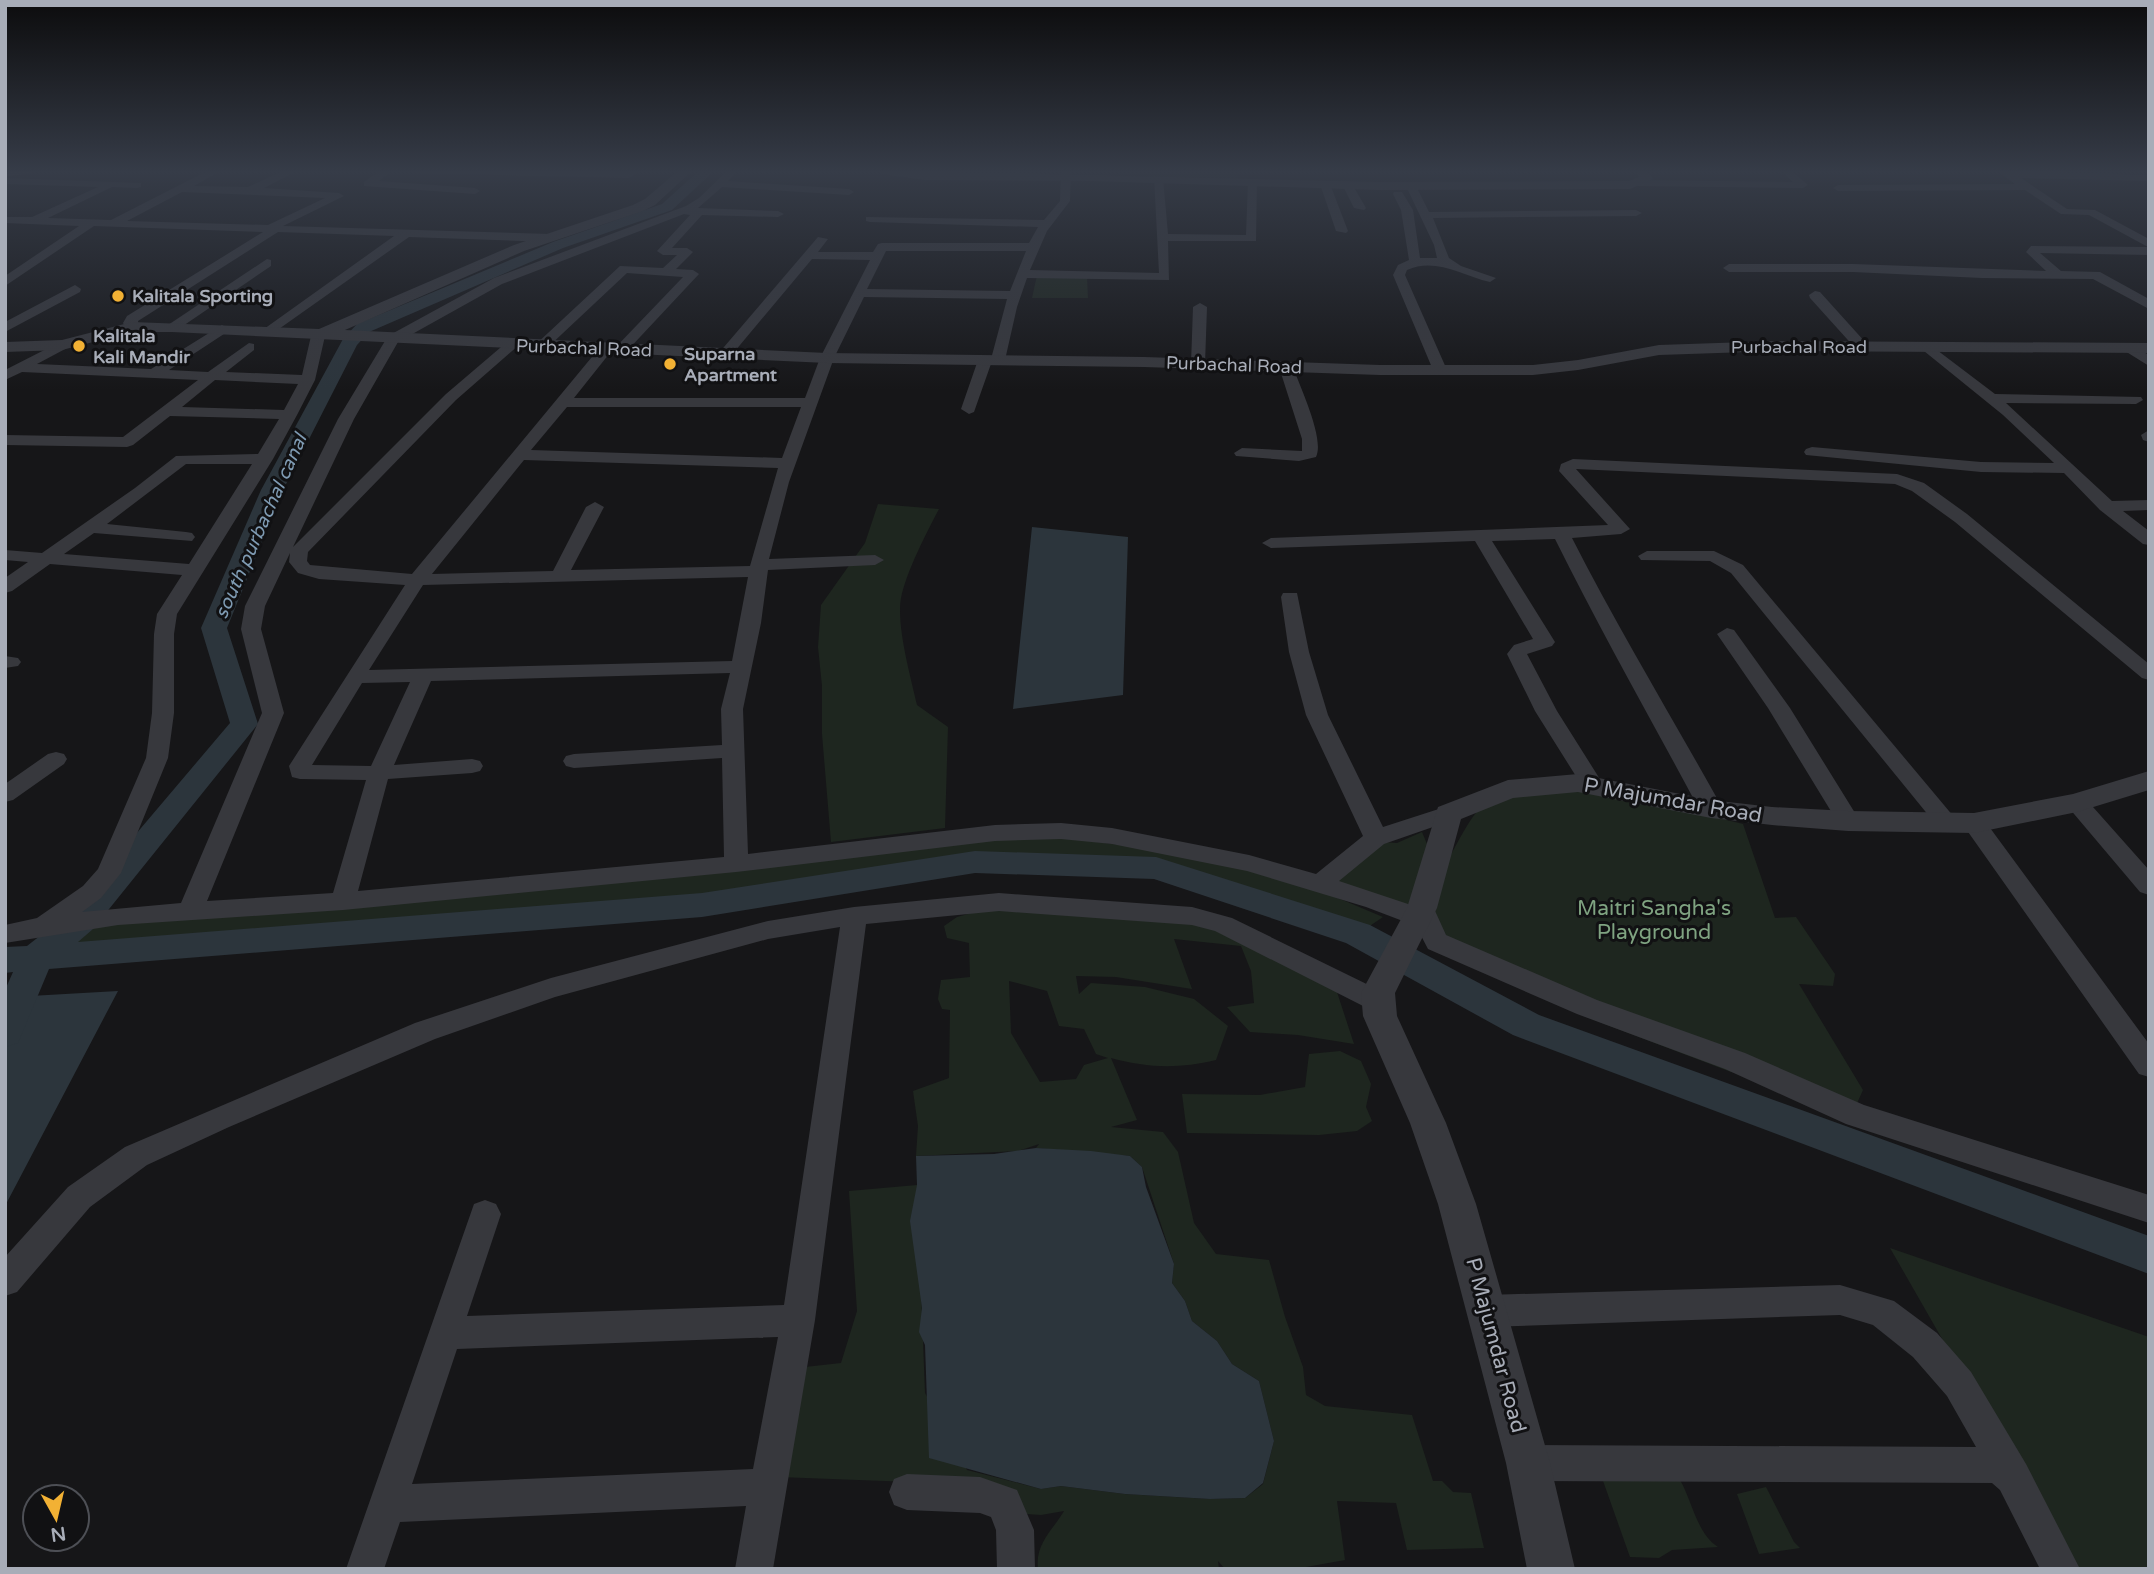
<svg xmlns="http://www.w3.org/2000/svg" width="2154" height="1574" font-family="'Varela Round',sans-serif">
<style>
.green{fill:#1e261f;fill-rule:evenodd}
.water{fill:#2c353c}
.lines{fill:none;stroke-linecap:round;stroke-linejoin:round}
.canal{fill:#2c353c;fill-rule:evenodd}
.minor{fill:#37383d;fill-rule:evenodd}
.tertiary{fill:#37383d;fill-rule:evenodd}
.secondary{fill:#45474d;fill-rule:evenodd}
.poi-dot{fill:#f2b134;stroke:#111113;stroke-width:2.5}
.labels{text-anchor:middle;stroke-width:6;stroke-linejoin:round;paint-order:stroke}
.far-poi-label{font-size:18px;font-weight:bold;fill:#a8adb8;stroke:#111113;text-anchor:start}
.far-street-label{font-size:18px;fill:#a8adb8;stroke:#111113}
.far-water-label{font-size:19px;font-style:italic;fill:#7f9bb3;stroke:#111113}
.street-label{font-size:21px;fill:#a8adb8;stroke:#111113}
.park-label{font-size:21px;fill:#7fa381;stroke:#111113}
</style>
<rect width="100%" height="100%" fill="#161618"/>
<path class="green" d="M1123,170h120l-8,9 -117,-4z
M1037,275l50,1 1,22h-56z
M878,504l61,5c-13,25 -32,61 -38,89 -5,27 10,80 16,107l31,22 -3,101 -114,14 -9,-108v-48l-4,-39 3,-42 44,-62z
M1608,791l135,33 32,94 21,-1 39,57 -2,12 -34,-2 64,106 -9,20 -123,-38 -137,-52 -159,-82 -14,-30 -102,-23 63,-43 15,1 25,-11 18,43c7,-12 30,-59 39,-65 36,-23 89,-18 129,-19z
M1040,835l210,26 133,56 -25,17 -202,-66 -181,-6 -273,43 -665,51 53,-31z
M997,906l160,10 63,13 116,60 18,55 -56,-9 -48,-3 -23,-25 27,-4 -3,-32 -10,-25 -67,-7 18,50 -76,-12 -40,-1 3,18 12,-11 54,4 49,12 34,27 -12,34c-38,9 -68,8 -105,-2l26,62 -26,7 52,5 15,20 16,71 22,31 53,6 16,57 18,50 3,28 19,11 87,9 21,66h9l11,11 18,1 13,55 -77,2 -11,-47 -59,-2 8,59 -50,9h-70l-7,-8 1,8h-181c-3,-25 14,-38 26,-58l-23,4 -81,-6 -49,-27 -132,-5 17,-109 45,-5 16,-52 -8,-120 68,-6 8,208 42,77 74,19 20,-3 64,8 85,5 35,-1 18,-14 11,-43 -15,-60 -27,-17 -15,-23 -25,-20 -7,-20 -13,-18 2,-19 -32,-97 -12,-11 -94,-8 3,-4 -21,7 -102,5 2,-30 -5,-35 36,-13 1,-68 -8,-1 -4,-10 3,-19 29,-3 -1,-34 -22,-5 -3,-12 13,-9zM1009,981l38,10 12,35 25,3 12,25 12,4 -24,7 -8,14 -36,3 -29,-49z
M1340,1051l21,10 10,23 -5,23 6,14 -15,10 -38,4 -132,-2 -5,-39 78,1 45,-8 4,-33z
M1890,1248l259,89v232h-75z
M1677,1475c15,22 18,57 41,72l-46,3 -13,8 -29,-1 -28,-79z
M1766,1487l28,55 6,6 -41,6 -22,-60z"/>
<path class="water" d="M1032,527l96,10 -5,158 -110,14z
M118,991l-113,215v-170l25,-40z
M1036,1148l55,3 39,5 12,11 4,20 28,77 -2,19 13,18 7,20 25,20 15,23 27,17 15,60 -11,42 -18,15 -35,1 -85,-5 -64,-8 -20,3 -112,-31 -4,-113 -6,-13 3,-24 -12,-87 7,-36 -1,-29 78,-2z"/>
<g class="lines">
<path class="canal" d="M700,170h15l-43,40 -109,38 -194,84 -12,13 -74,145 -56,138 31,96 -165,205 -15,13 624,-49 273,-42 181,6 214,68 169,90 610,221v38l-636,-239 -167,-92 -192,-64 -179,-6 -273,44 -653,52 -31,74 -13,4v-57l8,-18 -8,1v-26l22,-1 42,-33 161,-190 -29,-95 60,-138 82,-151 14,-15 196,-82 109,-38z"/>
<path class="minor" d="M209,170h13l-28,16 54,1 37,-17h14l-35,18 75,5 5,3 -61,30 267,8 6,4 -6,4 -141,-5 -140,99 -5,-1v-6l130,-93 -116,-4 -140,89 1,6 -7,4 -5,-1 -4,-7 4,-7 136,-84 -169,-6 -89,60v-10l74,-50 -74,-3v-6h27l66,-30 -93,-3v-6l136,5v4l-4,1 -25,-1 -64,31 63,2zM182,192l143,6 -57,27 -141,-4z
M381,170h12l-14,11 96,7 5,3 -5,3 -111,-8v-4z
M410,170l217,2 16,-2 -14,8 -214,-5z
M728,170h11l-11,11 121,8 5,3 -5,3 -127,-8 -24,21 80,3 6,3 -6,3 -76,-2 -30,33h15l6,4 -17,17 17,1 6,4 -73,78h-10l-2,-3 69,-72 -56,-4 -81,76 -5,1 -7,-4 86,-80 43,2 14,-13h-14l-6,-4 33,-36 -6,-1 -182,70 -104,58 -44,77 -61,128 153,-153 61,-52h10l2,3 -63,55 -148,152 -1,9 3,4 102,9 189,-228h10l2,3 -39,49h231l15,-40 50,-98 -58,-1 -82,98 -5,1 -7,-4 100,-117 10,2 -10,13h55l5,-8 4,-1h147l9,-16 -168,-5 -4,-1v-4l178,3 16,-19 1,-31h10l-1,31 -23,30 -17,39 129,3 -5,-97 9,2 5,56 78,1 2,-53 9,-2 -1,61h-88l1,39 -142,-2 -10,29 -12,53 -7,4 -6,-3 -18,51 -5,2 -8,-5 17,-49 7,-4 6,3 16,-60 -143,-2 -30,61 -45,124 -20,77 106,-4 9,5 -9,5 -107,5 -7,53 -18,86 5,145 247,-29 66,-2 51,5 137,27 67,19 47,-38 -57,-121 -17,-63 -8,-55 2,-4h14l12,59 19,63 55,112 65,-21 8,3 4,5 -4,5 -72,25 -45,37 72,24 11,-6 9,3 15,33 151,65 148,53 119,52 285,90v28l-303,-99 -121,-55 -148,-55 -149,-65 -12,-23 -50,-19 -119,-36 -135,-27 -51,-5 -66,2 -259,31 -393,38 -225,15 -113,18v-18l32,-7 46,-32 15,-17 48,-111 6,-45 2,-79 3,-20 25,-39 -132,-11 -38,27 -7,2v-15l23,-16 -23,-2v-10l37,3 93,-65 41,-32 82,-2 21,-35 -109,-3 -37,29 -6,2 -122,-2v-10l118,2 75,-57 -176,-8 -17,8v-10l57,-29 5,1v6l-30,16 114,5 71,-44 7,4 -2,3 -58,38 39,2 41,-29 5,1v6l-28,22 76,3 9,-39 7,-4 7,4 -10,44 -18,35 -24,44 -96,155 -3,20v79l-6,45 -47,115 -20,25 -19,14 99,-9 81,-190 -21,-84 4,-23 93,-187 50,-83 106,-58 192,-72 13,-8zM886,251h140l-16,40 -143,-2zM215,380l83,4 -14,26 -102,-3zM567,407h234l-19,51 -251,-8zM524,460l254,8 -28,98 -179,4 33,-63 -9,-5 -9,5 -33,64 -121,3zM186,464h66l-63,100 -125,-10 30,-21 98,8 3,-4 -3,-4 -6,-1 -79,-8zM290,553l-1,9 9,11 21,6 86,6 -116,181 3,11 8,2 66,1 -33,113 -126,8 77,-188 -23,-84 4,-23zM748,577l-16,84 -363,9 54,-85zM730,673l-9,36 1,36 -148,9 -8,2 -3,5 3,5 8,2 148,-10 2,99 -366,34 30,-112 84,-6 8,-2 3,-5 -3,-5 -8,-2 -78,6 37,-84zM410,682l-39,84 -59,-1 50,-82z
M1780,170h11l17,15 -5,3 -166,-2 -5,-3 5,-3 156,2z
M1996,170l153,5v6l-128,-3 46,31 28,1 54,29v16l-109,-2 21,18 39,1 49,27v10l-56,-30 -111,-1 -129,-6h-124l-6,-4 6,-4h124l193,7 -20,-19 5,-6 117,1 -59,-32 -28,-1 -36,-24 -187,1 -5,-3 5,-3 177,-1z
M1325,181l5,3 18,47 -2,2 -10,-2 -16,-47z
M1347,181l5,3 14,24 -2,2 -10,-2 -12,-24z
M1411,183l5,3 13,26 207,-2 6,3 -6,3 -203,2 16,40 12,8 35,12 -6,4c-29,-7 -55,-25 -83,-12l-2,5 42,95 -7,4 -7,-4 -40,-95 5,-10 11,-5 -8,-50 -8,-16 1,-2h8l11,18 7,48h17l-3,-13 -28,-59z
M267,259l4,1v6l-94,64 -5,1 -7,-4z
M75,285l6,4 -1,3 -75,40v-10z
M1815,291l5,1 46,51v6h-10l-46,-51 -1,-3z
M1200,303l7,4 -2,57 -7,4 -7,-4 2,-57z
M1929,344l66,50 146,3 2,3 -7,4 -130,-1 106,98 37,-1v10l-26,1 26,20v14l-6,-1 -43,-34 -36,-37 -83,-1 -175,-17 -2,-3 2,-3 6,-2 169,15 73,1 -51,-48 -79,-64 -2,-3z
M2130,344l19,11v11l-24,-15 -2,-3z
M1286,363l7,4c7,20 32,72 23,90l-17,4 -63,-5 -2,-3 8,-5 60,3v-12l-23,-72z
M2149,430v12l-6,-2 -2,-5z
M1573,459l324,15 27,9 43,31 182,150v16l-7,-2 -187,-156 -43,-31 -17,-7 -319,-15 54,60 -9,5 -49,4c47,92 101,181 151,271l-4,5 -8,3 -8,-3 -4,-5c-48,-90 -99,-179 -144,-270l-63,2 63,101 -3,4 -25,8 30,57 46,73 -3,5 -8,2 -8,-2 -49,-78 -28,-57 7,-9 19,-6 -58,-98 -204,7 -9,-5 9,-5 337,-13 -49,-54 2,-7z
M1647,551h67l29,14 211,252 4,5 -4,5 -8,3 -8,-3 -207,-254 -21,-12 -69,-1 -3,-4z
M1727,628l7,2 56,78 70,113 -4,5 -8,3 -8,-3 -72,-118 -51,-74z
M5,656l13,2 3,4 -3,4 -13,2z
M56,752l8,2 3,5 -3,5 -51,36 -8,2v-18l43,-30z
M2077,795l8,3 64,72v25l-9,-3 -71,-84 -4,-5 4,-5z
M1974,815l8,2 167,227v33l-10,-3 -173,-245 -4,-6 4,-6z
M999,893l193,14 40,11 155,76 4,7 -4,7 -10,3 -10,-3 -152,-77 -23,-6 -193,-14 -133,13 -51,396 -42,249h-38l11,-63 -346,16 -16,47h-38l128,-365 11,-4 11,4 5,10 -34,102 317,-11 56,-378 -72,12 -213,58 -120,42 -206,88 -82,38 -57,42 -73,85 -12,4v-39l63,-70 57,-40 290,-124 136,-45 217,-57 86,-14zM778,1337l-25,132 -341,15 45,-135z
M1840,1285l54,16 43,32 34,39 55,92 54,105h-40l-40,-79 -8,-7 -464,-2 -13,-5 -5,-13 5,-13 13,-5 448,2 -29,-51 -34,-39 -40,-32 -33,-10 -354,12 -12,-5 -5,-11 5,-11 12,-5z
M907,1474l73,3 37,13 17,40 1,39h-38l-1,-39 -5,-13 -11,-4 -73,-3 -13,-5 -5,-13 5,-13z"/>
<path class="tertiary" d="M679,170h14l-38,35 -12,6 -119,40 -179,79 482,23 317,4 236,8h153l45,-5 81,-15 118,-4 372,2v10l-372,-2 -118,4 -81,15 -45,5h-153l-236,-8 -317,-4 -655,-31h-40l-70,18 -57,2v-10l57,-2 70,-18 187,7 195,-84 119,-40 12,-6z
M876,170l503,12 250,-1 10,-4 -4,-7h12l6,9 -23,10 -251,1 -288,-9 -166,-1 -43,-6z
M2149,771v19l-72,22 -103,21 -126,-2 -76,-6 -61,-7 -133,-26 -65,6 -52,21 -24,89 -42,85 2,23 49,107 30,81 74,259 25,106h-48l-21,-106 -68,-259 -28,-81 -47,-107 -2,-23 46,-85 31,-101 70,-27 70,-6 133,26 61,7 76,4 126,2 99,-19z"/>
<path class="secondary" d="M5,170h32l-7,4 -25,2z"/>
</g>
<linearGradient id="sky" x2="0" y2="1"><stop stop-color="#0c0c0d"/><stop offset="0.44" stop-color="#363c48"/><stop offset="1" stop-color="#363c48" stop-opacity="0"/></linearGradient>
<rect width="2154" height="390" fill="url(#sky)"/>
<g class="poi-dot">
<circle cx="118" cy="296" r="7"/>
<circle cx="79" cy="346" r="7"/>
<circle cx="670" cy="364" r="7"/>
</g>
<g class="labels">
<g class="far-poi-label">
<text x="132" y="302">Kalitala Sporting</text>
<text x="93" y="342">Kalitala<tspan x="93" dy="21">Kali Mandir</tspan></text>
<text x="684" y="360">Suparna<tspan x="684" dy="21">Apartment</tspan></text>
</g>
<g class="far-street-label">
<text x="1799" y="353">Purbachal Road</text>
<text transform="translate(584 348) rotate(2)" y="6">Purbachal Road</text>
<text transform="translate(1234 365) rotate(2)" y="6">Purbachal Road</text>
</g>
<g class="far-water-label">
<text transform="translate(260 526) rotate(-66)" y="7">south purbachal canal</text>
</g>
<g class="street-label">
<text transform="translate(1673 800) rotate(10)" y="7">P Majumdar Road</text>
<text transform="translate(1496 1345) rotate(75)" y="7">P Majumdar Road</text>
</g>
<g class="park-label">
<text x="1654" y="915">Maitri Sangha's<tspan x="1654" dy="24">Playground</tspan></text>
</g>
</g>
<rect width="2154" height="1574" fill="none" stroke="#a8adb8" stroke-width="14"/>
<g transform="translate(56 1518) rotate(172)"><circle r="33" fill="#111113" stroke="#4d4f55" stroke-width="2"/>
<path d="M0-5L12 26L0 18L-12 26Z" fill="#f2b134"/>
<text y="-10" font-size="19" font-weight="bold" text-anchor="middle" fill="#a8adb8">N</text>
</g>
</svg>
